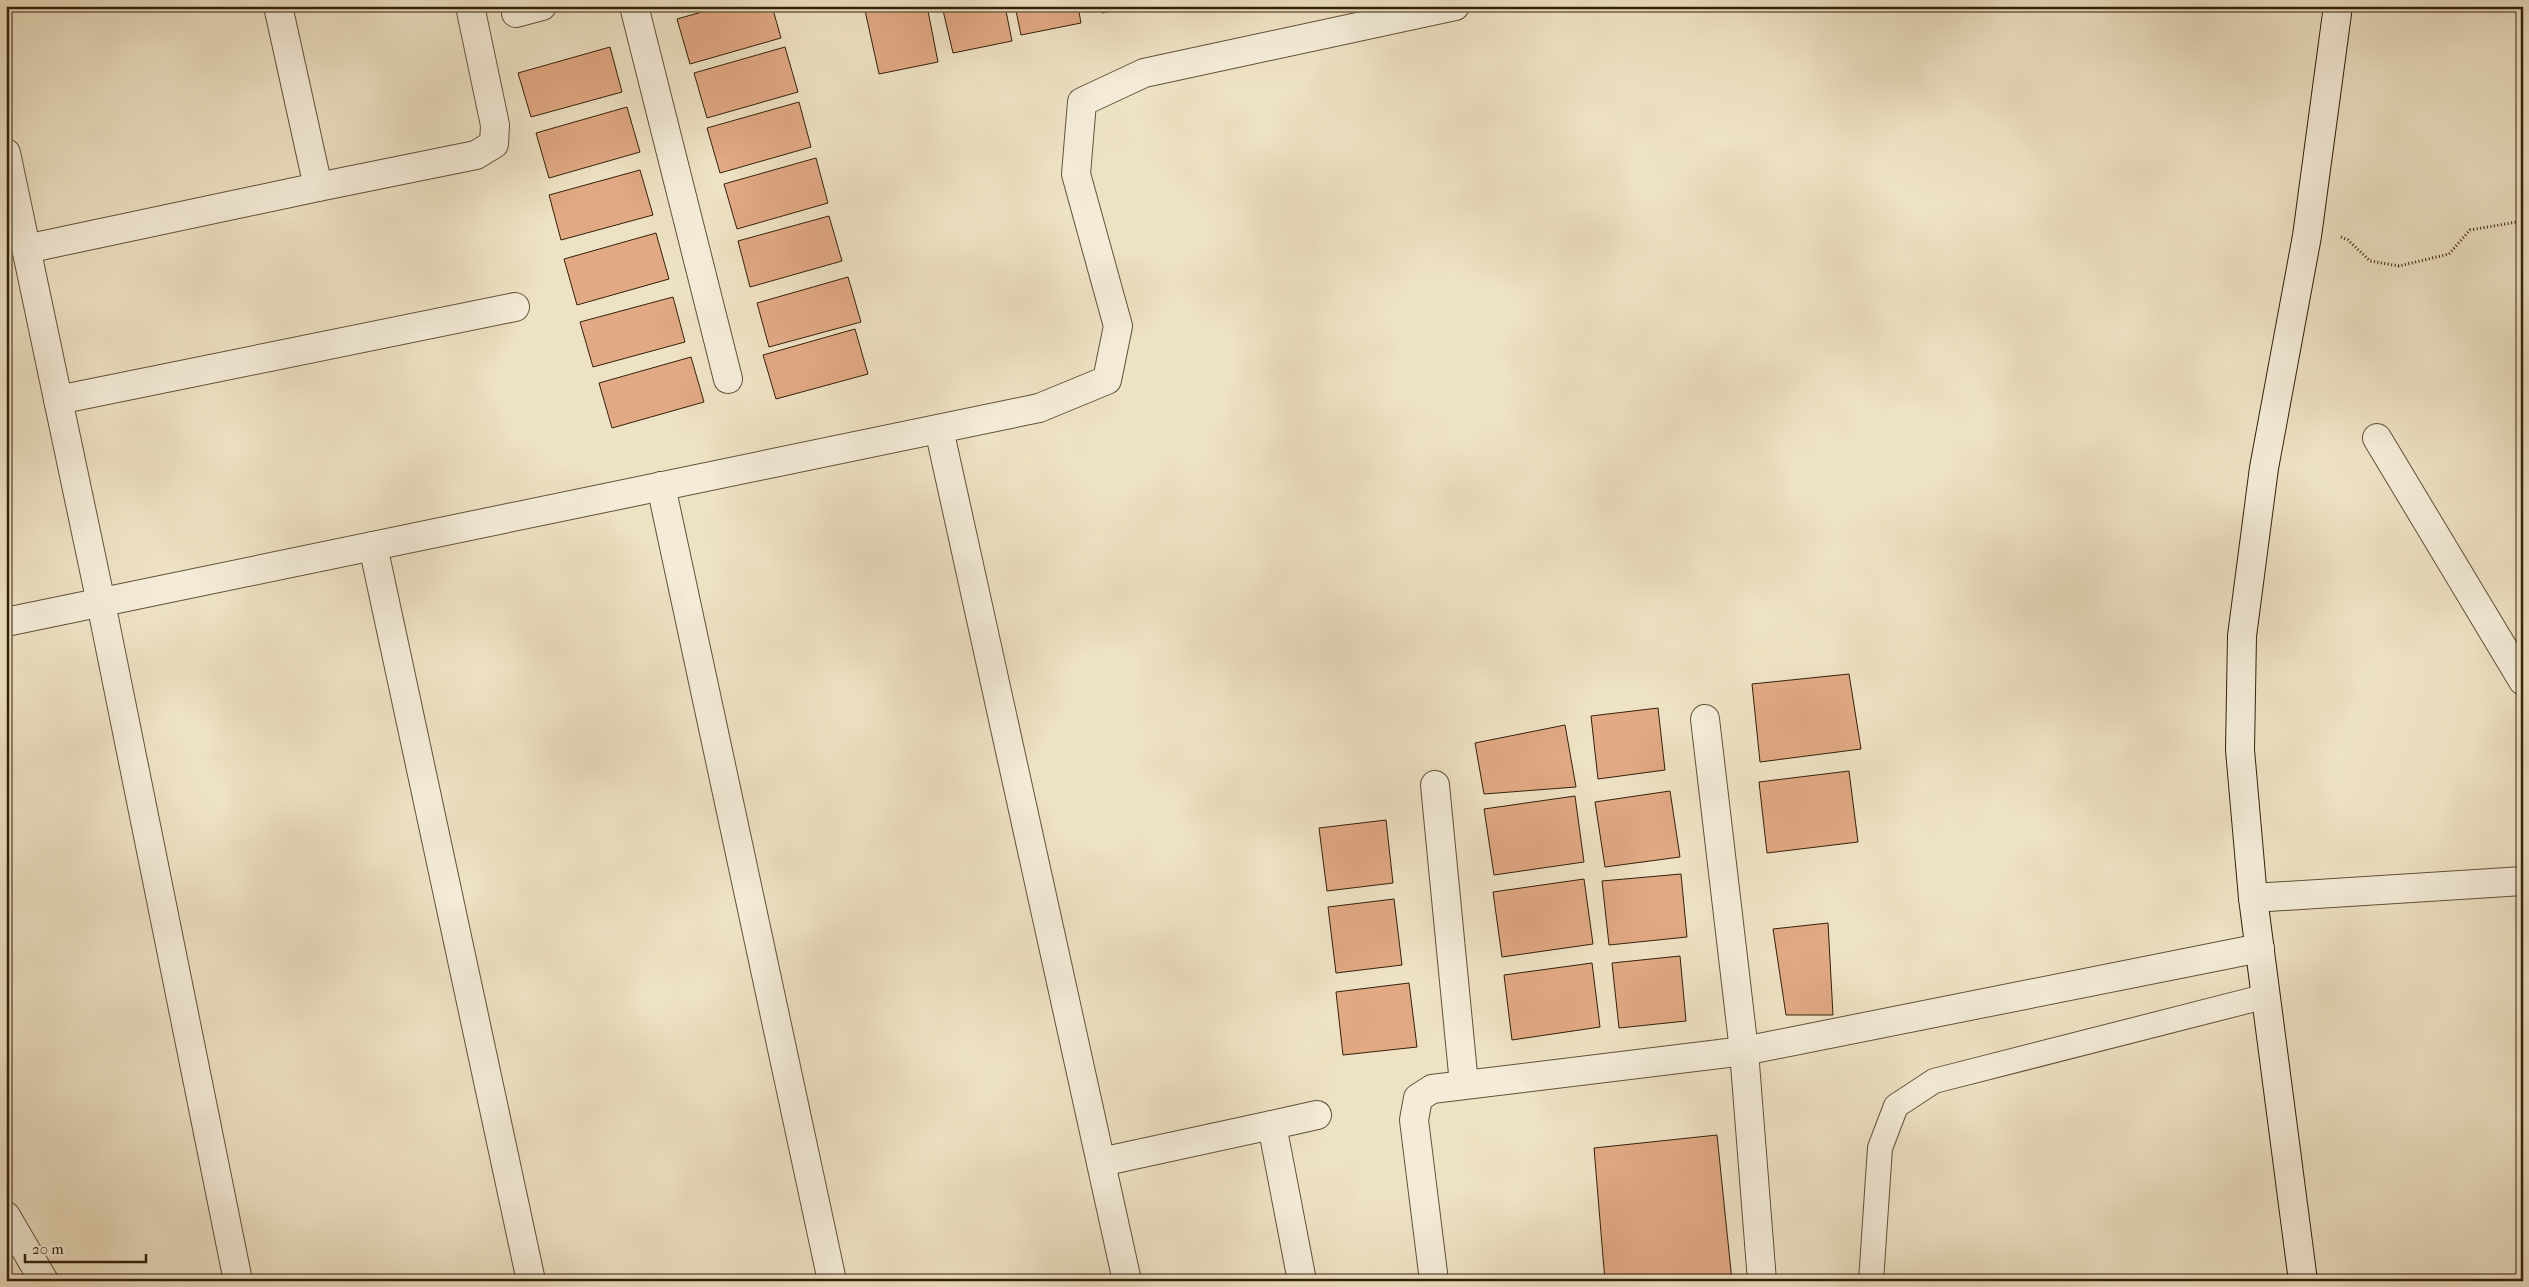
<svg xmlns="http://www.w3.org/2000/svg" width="2529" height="1287" font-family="'IM FELL French Canon',serif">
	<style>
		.building { fill: #e1a984; stroke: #332109 }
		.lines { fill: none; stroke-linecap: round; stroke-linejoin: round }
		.service-casing { stroke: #625138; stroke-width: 26 }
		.minor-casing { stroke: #625138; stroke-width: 30 }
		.secondary-casing { stroke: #332109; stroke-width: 30 }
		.path { stroke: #332109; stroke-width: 3; stroke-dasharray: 1 2.5; stroke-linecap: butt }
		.service { stroke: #f4ecd9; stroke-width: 24 }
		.minor { stroke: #f4ecd9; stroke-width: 28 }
		.secondary { stroke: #f4ecd9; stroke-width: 28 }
	</style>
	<rect width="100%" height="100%" fill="#eee2c4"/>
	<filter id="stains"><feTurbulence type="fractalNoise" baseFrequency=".004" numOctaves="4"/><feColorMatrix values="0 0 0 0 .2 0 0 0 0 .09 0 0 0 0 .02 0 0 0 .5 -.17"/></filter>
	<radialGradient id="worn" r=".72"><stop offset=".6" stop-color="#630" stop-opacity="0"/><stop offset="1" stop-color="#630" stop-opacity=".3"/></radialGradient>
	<!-- building -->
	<g class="building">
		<polygon points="723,6 772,6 781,38 690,64 677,19"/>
		<polygon points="864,6 927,6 938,62 879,74"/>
		<polygon points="942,6 1005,6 1012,41 953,53"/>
		<polygon points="1015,6 1078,6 1081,23 1021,35"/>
		<polygon points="1101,6 1135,6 1102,13"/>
		<polygon points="610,47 622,92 531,117 518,73"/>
		<polygon points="785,47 798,92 707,118 694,73"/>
		<polygon points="799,102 811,147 720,173 707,128"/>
		<polygon points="627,107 640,152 549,178 536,133"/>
		<polygon points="816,158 828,203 737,229 724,184"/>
		<polygon points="640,170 653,215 561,240 549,195"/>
		<polygon points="829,216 842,261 750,287 738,241"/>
		<polygon points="656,233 669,279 577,305 564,259"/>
		<polygon points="848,277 861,322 769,347 757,303"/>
		<polygon points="673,297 685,342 593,367 580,322"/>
		<polygon points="855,329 868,374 776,399 763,355"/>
		<polygon points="691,357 704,402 612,428 599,383"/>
		<polygon points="1849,674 1861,749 1760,762 1752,684"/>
		<polygon points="1658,708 1665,770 1598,779 1591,716"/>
		<polygon points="1565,725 1576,787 1484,794 1475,743"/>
		<polygon points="1849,771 1858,842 1767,853 1759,782"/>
		<polygon points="1670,791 1680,857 1605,867 1595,802"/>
		<polygon points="1575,796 1584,862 1494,875 1484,809"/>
		<polygon points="1386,820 1393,883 1327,891 1319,828"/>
		<polygon points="1681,874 1687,937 1609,945 1602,881"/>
		<polygon points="1584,879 1593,944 1502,957 1493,892"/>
		<polygon points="1394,899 1402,965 1336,973 1328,907"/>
		<polygon points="1828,923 1833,1015 1786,1015 1773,929"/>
		<polygon points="1680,956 1686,1021 1619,1028 1612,963"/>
		<polygon points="1592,963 1600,1027 1512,1040 1504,975"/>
		<polygon points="1409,983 1417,1047 1343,1055 1336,992"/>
		<polygon points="1717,1135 1732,1281 1605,1281 1594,1148"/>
	</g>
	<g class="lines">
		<!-- service casing -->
		<g class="service-casing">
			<polyline id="service" points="1871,1281 1880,1148 1896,1106 1934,1081 2267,996"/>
		</g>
		<!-- minor casing -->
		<g class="minor-casing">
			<g id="minor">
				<polyline points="634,6 728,379"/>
				<polyline points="516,13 542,6"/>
				<polyline points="6,153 101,603 238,1281"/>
				<polyline points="318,187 476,155 494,144 495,125 470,6"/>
				<polyline points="26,249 318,187 278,6"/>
				<polyline points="58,400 515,307"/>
				<polyline points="939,429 1127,1281"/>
				<polyline points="2377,438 2523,681"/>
				<polyline points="661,486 832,1281"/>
				<polyline points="373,546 531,1281"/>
				<polyline points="6,622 1039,408 1107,380 1118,326 1076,174 1082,102 1144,73 1455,6"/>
				<polyline points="1705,719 1744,1051 1762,1281"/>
				<polyline points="1435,785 1464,1084"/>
				<polyline points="2253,898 2523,881"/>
				<polyline points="1272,1125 1317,1115"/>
				<polyline points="1101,1162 1272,1125 1302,1281"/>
				<polyline points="6,1216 44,1281"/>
				<polyline points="1434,1281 1414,1120 1418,1098 1432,1089 1744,1051 2260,948"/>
			</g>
		</g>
		<!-- secondary casing -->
		<g class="secondary-casing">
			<polyline id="secondary" points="2303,1281 2253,898 2240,750 2242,636 2264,468 2307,236 2338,6"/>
		</g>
		<!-- path -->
		<polyline class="path" points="2341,237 2348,240 2370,261 2399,266 2449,254 2470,230 2523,221"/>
		<!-- service -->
		<use href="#service" class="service"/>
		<!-- minor -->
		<use href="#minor" class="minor"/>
		<!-- secondary -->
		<use href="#secondary" class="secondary"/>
	</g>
	<!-- margin -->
	<rect width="2529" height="1287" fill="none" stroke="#eee2c4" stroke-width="25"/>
	<rect x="8" y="8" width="2514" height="1272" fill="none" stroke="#332109" stroke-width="2.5"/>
	<rect x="12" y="12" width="2504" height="1262" fill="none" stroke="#332109"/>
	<!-- scale -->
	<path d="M25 1254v8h121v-8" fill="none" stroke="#332109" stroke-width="2.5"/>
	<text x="32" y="1254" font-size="15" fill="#332109" stroke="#f4ecd9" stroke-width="4" paint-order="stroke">20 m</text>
	<rect width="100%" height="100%" filter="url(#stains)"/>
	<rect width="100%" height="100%" fill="url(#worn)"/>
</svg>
